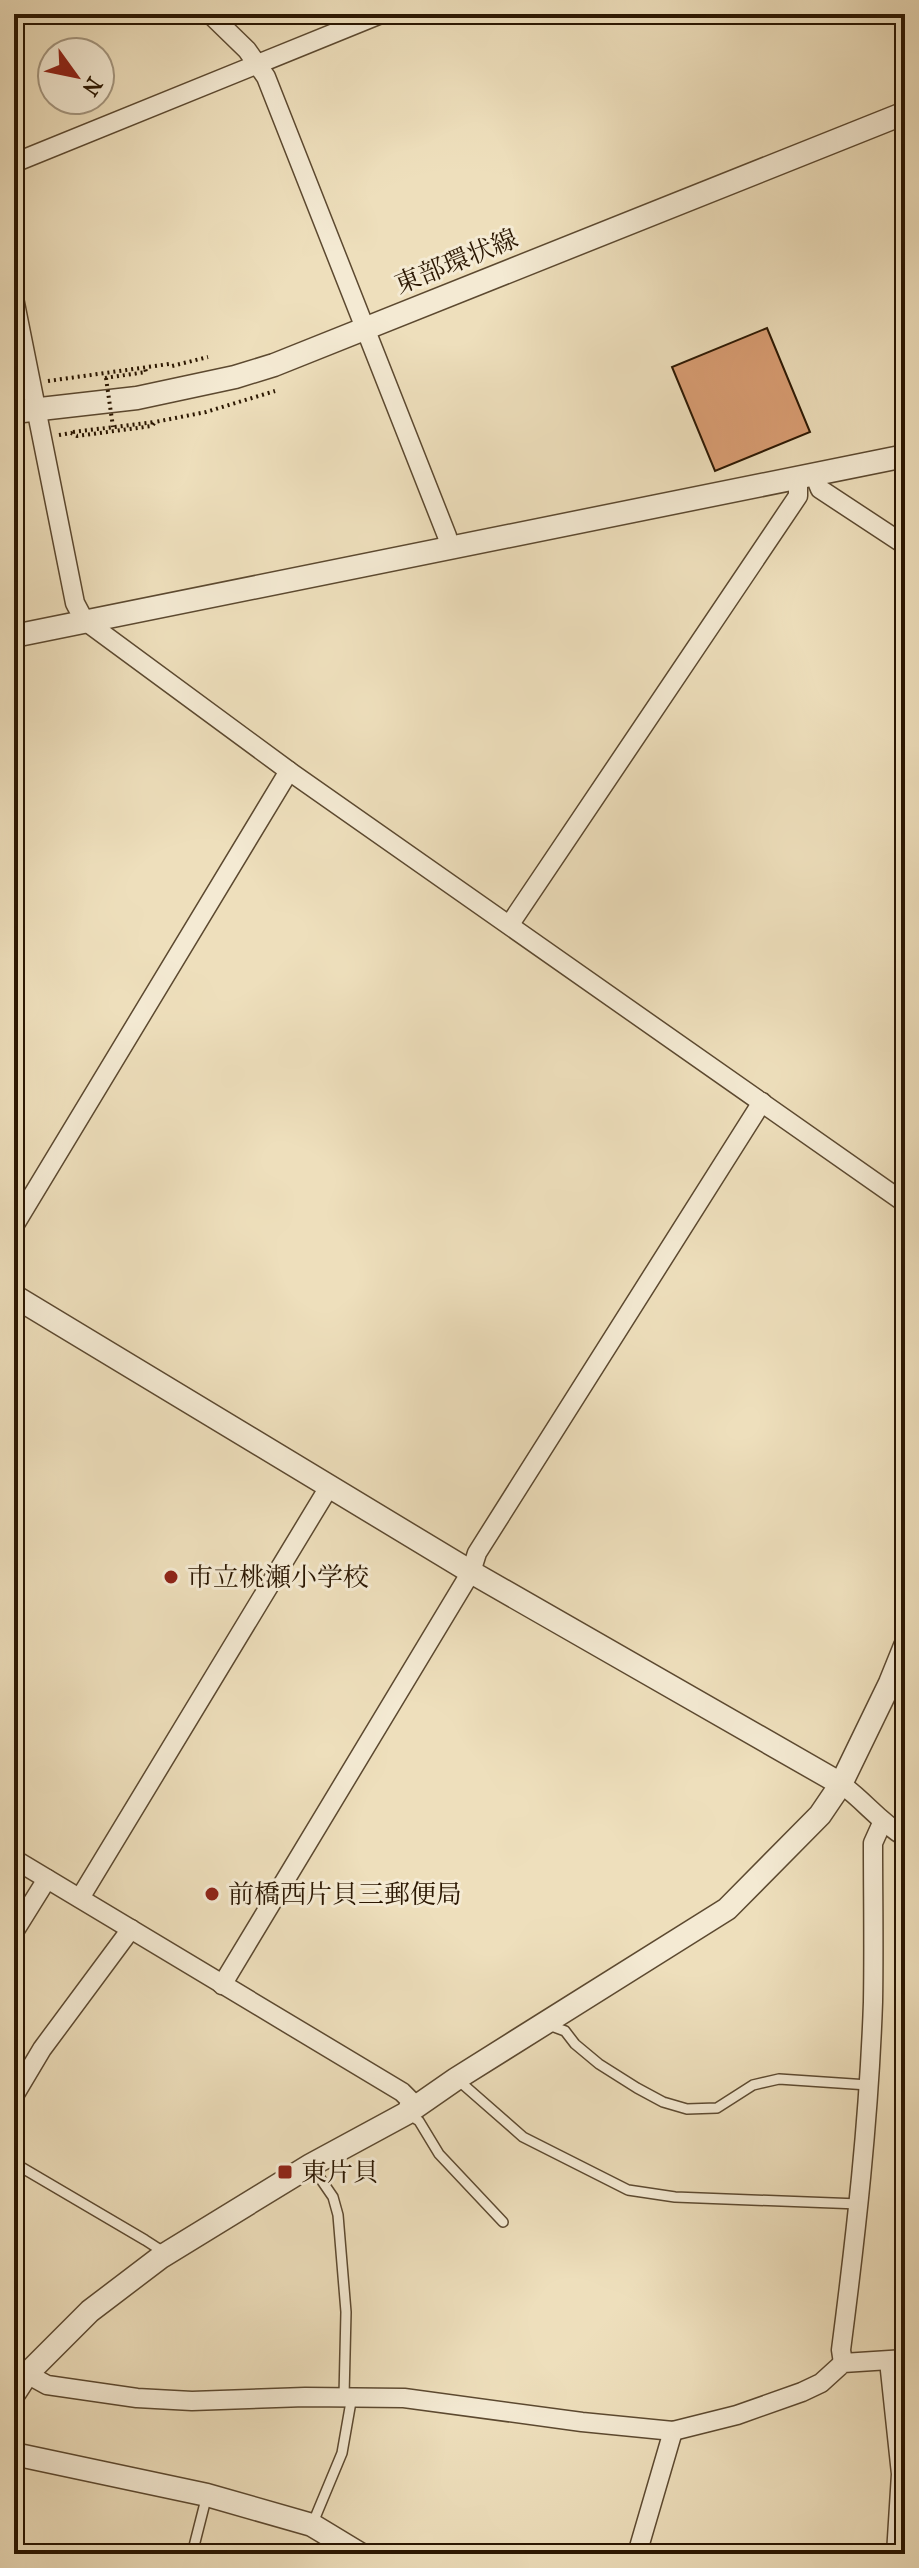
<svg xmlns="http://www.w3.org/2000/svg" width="919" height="2568" font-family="'IM FELL French Canon','Noto Serif JP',serif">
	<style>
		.building { fill: #d99d73; stroke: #2b1702; stroke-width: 2 }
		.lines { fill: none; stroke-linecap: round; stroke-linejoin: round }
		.service-casing { stroke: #5c4930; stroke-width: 12 }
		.minor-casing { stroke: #5c4930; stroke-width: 21 }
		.tertiary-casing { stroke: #5c4930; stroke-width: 25 }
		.path { stroke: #2b1702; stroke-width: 4; stroke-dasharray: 2 4; stroke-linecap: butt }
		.service { stroke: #f4ead3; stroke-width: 9 }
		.minor { stroke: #f4ead3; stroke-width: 18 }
		.tertiary { stroke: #f4ead3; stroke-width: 22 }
		.path-bridge { stroke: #2b1702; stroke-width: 4; stroke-dasharray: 2 4; stroke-linecap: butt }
		.poi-dot { fill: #8f2418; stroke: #f4ead3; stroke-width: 3 }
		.labels { text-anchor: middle; stroke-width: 6; stroke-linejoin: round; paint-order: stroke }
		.street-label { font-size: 26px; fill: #2b1702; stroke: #f4ead3 }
		.poi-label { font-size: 26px; fill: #2b1702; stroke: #f4ead3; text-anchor: start }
	</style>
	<rect width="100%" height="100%" fill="#eedfbc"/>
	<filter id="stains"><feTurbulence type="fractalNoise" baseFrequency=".0025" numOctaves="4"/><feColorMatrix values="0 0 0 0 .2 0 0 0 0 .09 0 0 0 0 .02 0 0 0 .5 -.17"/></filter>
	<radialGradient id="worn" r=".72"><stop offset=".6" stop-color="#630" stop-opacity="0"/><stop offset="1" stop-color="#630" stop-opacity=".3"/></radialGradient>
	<!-- building -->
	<polygon class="building" points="767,328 810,432 715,471 672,367"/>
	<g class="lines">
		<!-- service casing -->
		<g class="service-casing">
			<g id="service">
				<polyline points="546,2024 565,2031 575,2044 599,2064 637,2088 663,2102 687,2109 717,2108 753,2085 779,2079 868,2085"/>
				<polyline points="458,2080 523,2137 628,2190 675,2197 859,2204"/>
				<polyline points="408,2114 419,2121 439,2154 503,2222"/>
				<polyline points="14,2163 145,2240 159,2249 160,2257"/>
				<polyline points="311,2165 333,2197 338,2215 346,2312 344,2396"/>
				<polyline points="312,2525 342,2453 352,2396"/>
				<polyline points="192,2554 207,2495"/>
			</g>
		</g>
		<!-- minor casing -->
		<g class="minor-casing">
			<g id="minor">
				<polyline points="210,14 247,50 266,77 447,536 449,548"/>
				<polyline points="14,163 381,14"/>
				<polyline points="14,298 75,603 84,620 289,771 905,1203"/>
				<polyline points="814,474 820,489 905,545"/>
				<polyline points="510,924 798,496 798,478"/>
				<polyline points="14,1226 289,771"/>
				<path d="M841,1784C866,1802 878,1821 905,1837"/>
				<polyline points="14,1859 402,2092 410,2100 407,2113"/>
				<polyline points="80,1898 329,1487"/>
				<polyline points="14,1932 47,1879"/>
				<polyline points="222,1985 471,1572 477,1553 762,1102"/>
				<polyline points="14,2096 42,2049 131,1929"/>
				<polyline points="889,2361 901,2474 896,2554"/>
				<path d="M843,2363L841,2350C856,2234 869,2119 873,2002C874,1949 873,1896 873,1843L882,1823"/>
				<polyline points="27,2374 47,2385 137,2398 192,2401 305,2397 404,2398 582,2422 673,2431 737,2415 802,2392 821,2383 843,2363 905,2359"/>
				<polyline points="637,2554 673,2431"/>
			</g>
		</g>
		<!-- tertiary casing -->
		<g class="tertiary-casing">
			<g id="tertiary">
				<polyline points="14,412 137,398 235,377 274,365 905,113"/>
				<polyline points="14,636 905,456"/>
				<polyline points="14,1296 471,1572 841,1784"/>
				<polyline points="14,2394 27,2374 90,2311 161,2257 311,2165 407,2113 456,2079 727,1909 820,1815 841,1784 890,1683 905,1646"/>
				<polyline points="14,2454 207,2495 312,2525 360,2554"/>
			</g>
		</g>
		<!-- path -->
		<g class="path">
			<polyline points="105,378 146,372 145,368"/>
			<polyline points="48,381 169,364 172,366 208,357"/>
			<polyline points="73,432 155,422"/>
			<polyline points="59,435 71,433 77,436 152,426 155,422 206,412 275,391"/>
		</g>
		<!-- service -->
		<use href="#service" class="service"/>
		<!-- minor -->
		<use href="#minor" class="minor"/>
		<!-- tertiary -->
		<use href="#tertiary" class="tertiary"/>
		<!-- path-bridge -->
		<polyline class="path-bridge" points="106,378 113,427"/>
	</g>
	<!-- markers -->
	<g class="poi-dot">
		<circle cx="171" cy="1577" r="8"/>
		<circle cx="212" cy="1894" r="8"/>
		<rect x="277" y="2164" width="16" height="16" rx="4"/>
	</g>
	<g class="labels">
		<!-- street labels -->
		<g class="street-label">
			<text transform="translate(456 261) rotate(-22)" y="9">東部環状線</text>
		</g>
		<!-- poi labels -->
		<g class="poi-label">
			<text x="187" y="1586">市立桃瀬小学校</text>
			<text x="228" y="1903">前橋西片貝三郵便局</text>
			<text x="301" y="2181">東片貝</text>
		</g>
	</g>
	<!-- margin -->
	<rect width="919" height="2568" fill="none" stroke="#eedfbc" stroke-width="48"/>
	<rect x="16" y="16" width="887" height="2536" fill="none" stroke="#2b1702" stroke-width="4"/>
	<rect x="24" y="24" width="871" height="2520" fill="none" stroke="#2b1702" stroke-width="2"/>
	<!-- north arrow -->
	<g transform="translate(76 76) rotate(123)"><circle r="38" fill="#f4ead3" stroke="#a4967f" stroke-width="2"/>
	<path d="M0-6L14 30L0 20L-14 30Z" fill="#8f2418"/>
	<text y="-12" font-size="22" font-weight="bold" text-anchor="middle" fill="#2b1702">N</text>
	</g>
	<rect width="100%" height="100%" filter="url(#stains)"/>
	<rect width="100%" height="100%" fill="url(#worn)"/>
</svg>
